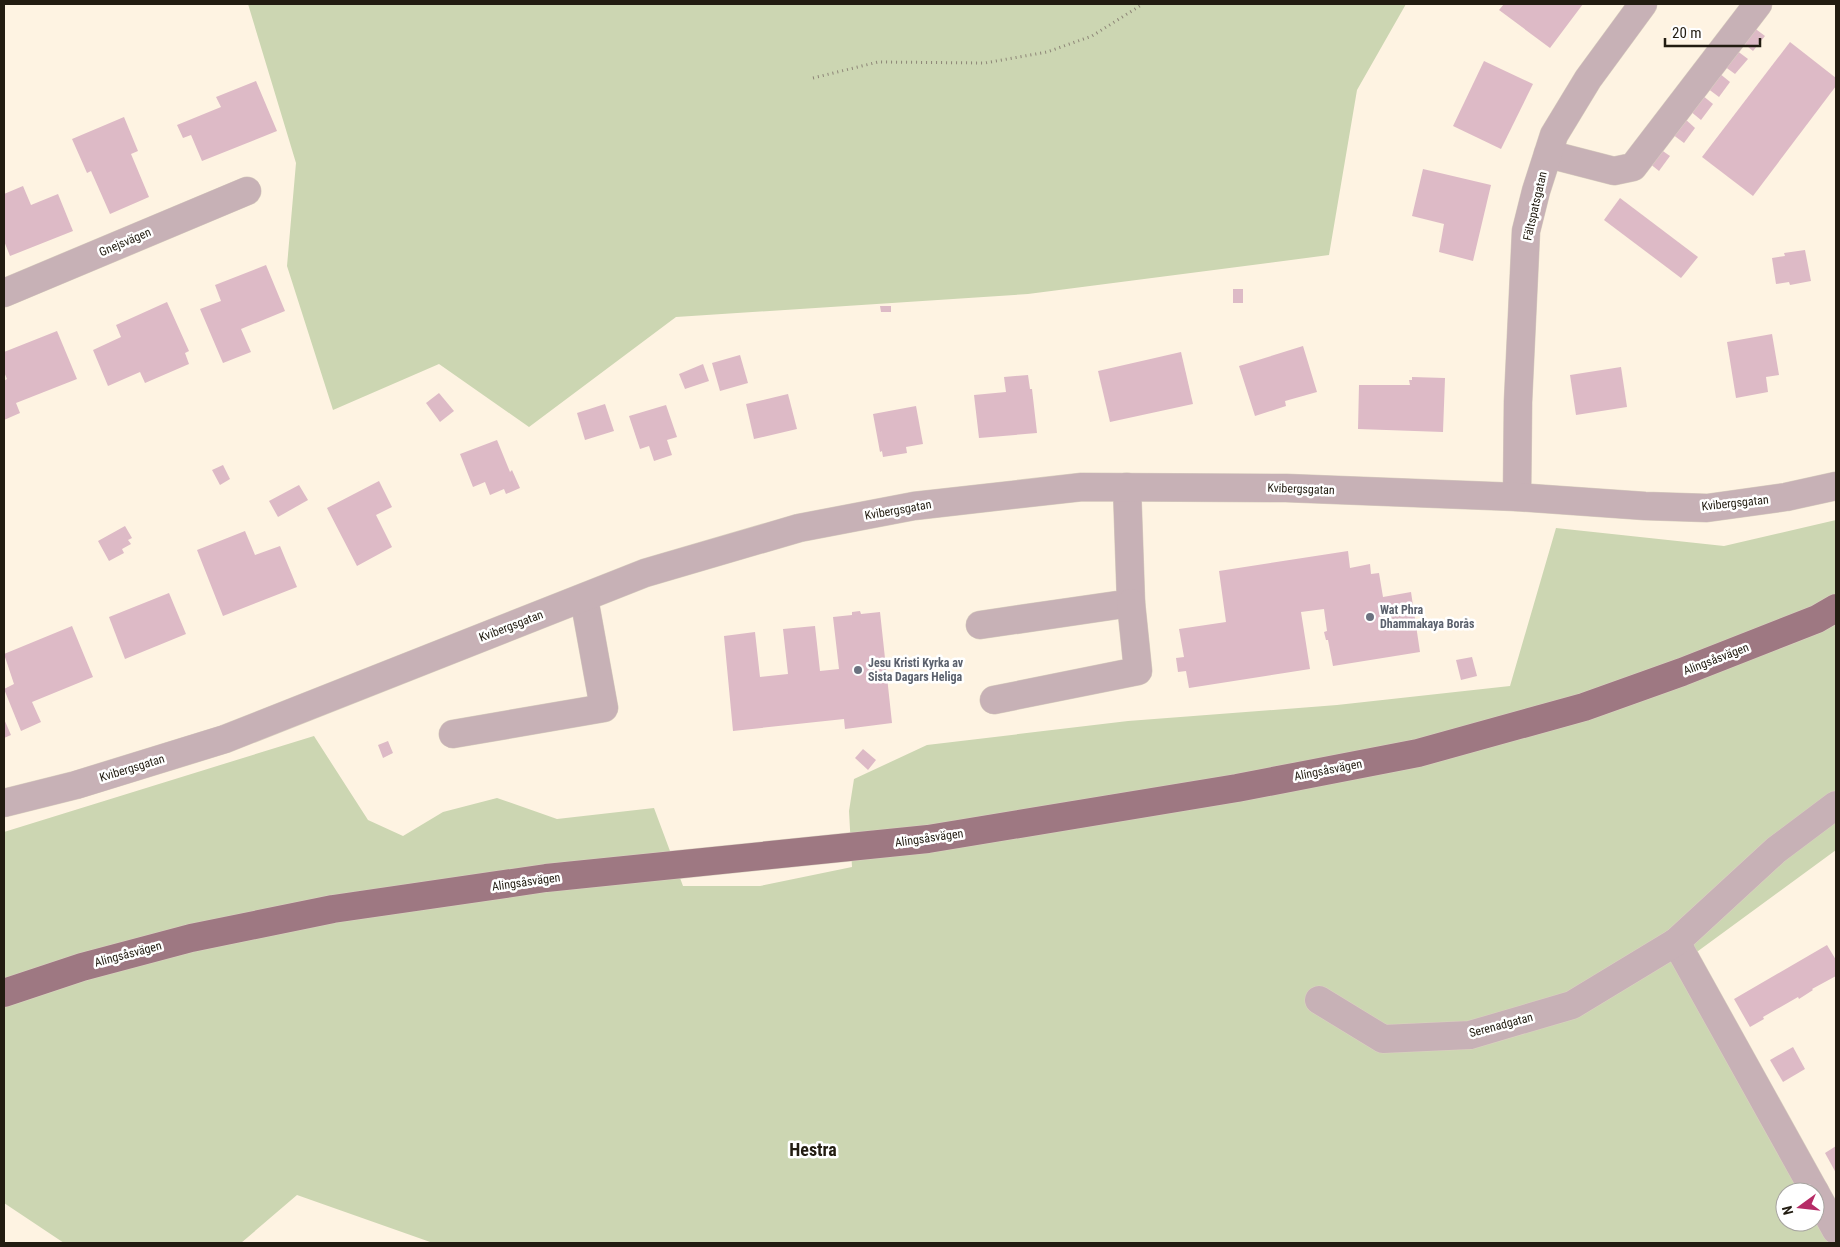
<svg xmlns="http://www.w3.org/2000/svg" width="1840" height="1247" font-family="'Roboto Condensed',sans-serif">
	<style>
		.green { fill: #ccd6b2; fill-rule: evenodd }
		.building { fill: #ddbac6 }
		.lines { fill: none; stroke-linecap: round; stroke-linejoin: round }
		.minor-casing { stroke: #dbd1c1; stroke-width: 29 }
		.major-casing { stroke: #dbd1c1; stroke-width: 29 }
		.path { stroke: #8d8577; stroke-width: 3; stroke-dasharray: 1 4; stroke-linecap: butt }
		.minor { stroke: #c7b1b6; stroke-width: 28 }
		.major { stroke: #9e7882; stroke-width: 28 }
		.worship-dot { fill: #6b7280; stroke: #fff; stroke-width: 2 }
		.labels { text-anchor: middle; stroke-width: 5; stroke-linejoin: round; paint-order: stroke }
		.street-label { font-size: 12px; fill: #221c11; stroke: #fff }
		.worship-label { font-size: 12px; font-weight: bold; fill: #5b616d; stroke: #fff; text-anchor: start }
		.district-label { font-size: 18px; font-weight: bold; fill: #221c11; stroke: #fff }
	</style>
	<rect width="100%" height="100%" fill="#fef3e2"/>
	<!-- green -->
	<g class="green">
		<polygon points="248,4 1406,4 1357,90 1329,255 1028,294 676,317 529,427 439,364 333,410 287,266 296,163"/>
		<path d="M1836,520V850L1694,954L1836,1206V1243H433L297,1195L241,1243H64L4,1203V832L314,736L368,820L403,836L443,812L497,798L557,819L654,808L683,886H760L852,867L849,811L854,779L927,745L1128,721L1337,705L1510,686L1556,528L1724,546ZM1785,1192H1815V1222H1785Z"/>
	</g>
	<!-- building -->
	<g class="building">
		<polygon points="1504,4 1583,4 1550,48 1499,10"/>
		<polygon points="1753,27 1765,36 1753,51 1742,42"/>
		<polygon points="1790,42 1836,78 1836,86 1753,196 1702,157"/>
		<polygon points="1736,50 1748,59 1735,74 1724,66"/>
		<polygon points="1484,61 1533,84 1501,149 1453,126"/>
		<polygon points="1719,73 1730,82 1719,97 1707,88"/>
		<polygon points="256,81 277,131 202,161 191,135 183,138 177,125 221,107 216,97"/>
		<polygon points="1702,95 1713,104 1701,120 1690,111"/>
		<polygon points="124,117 138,151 131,154 149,197 110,214 91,171 87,173 72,139"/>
		<polygon points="1684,118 1695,128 1684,143 1672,134"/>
		<polygon points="1660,149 1670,156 1659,171 1649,163"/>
		<polygon points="1423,169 1491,185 1473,261 1439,252 1444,224 1412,216"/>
		<polygon points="23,186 31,205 58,194 73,231 10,256 4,241 4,194"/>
		<polygon points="1620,198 1698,257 1681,278 1604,220"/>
		<polygon points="1805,250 1811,281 1790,285 1789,282 1776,284 1772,258 1785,256 1784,253"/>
		<polygon points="266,265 285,311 241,329 251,352 223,363 200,309 221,301 215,285"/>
		<rect x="1233" y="289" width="10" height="14"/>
		<polygon points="167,302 189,351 185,353 189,364 145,383 140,372 108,386 93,350 121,337 116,325"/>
		<polygon points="880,306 891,306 891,312 881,312"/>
		<polygon points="57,331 77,379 16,403 20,413 4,420 4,381 7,379 4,372 4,352"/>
		<polygon points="1772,334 1779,375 1766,377 1768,392 1736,398 1727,342"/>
		<polygon points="1303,346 1317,392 1285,401 1286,406 1255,416 1239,366"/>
		<polygon points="1181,352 1193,404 1110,422 1098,371"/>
		<polygon points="740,355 748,383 720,391 712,363"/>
		<polygon points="703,364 709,381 685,389 679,374"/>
		<polygon points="1621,367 1627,407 1576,415 1570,375"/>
		<polygon points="1028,375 1030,389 1032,389 1037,433 979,438 974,395 1006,392 1004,377"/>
		<polygon points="1412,377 1445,378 1443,432 1358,429 1359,385 1410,385 1409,380 1412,380"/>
		<polygon points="439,393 454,411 440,422 426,403"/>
		<polygon points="788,394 797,429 754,439 746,404"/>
		<polygon points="605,404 614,431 585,440 577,413"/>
		<polygon points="666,405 677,437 667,440 672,455 654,461 649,446 640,449 629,416"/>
		<polygon points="916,406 923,444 906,447 907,453 883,457 882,451 880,452 873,414"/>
		<polygon points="497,440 510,472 512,470 520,488 506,494 504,489 490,495 485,482 473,487 460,454"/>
		<polygon points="223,465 230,479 220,485 212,470"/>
		<polygon points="379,481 392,507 376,515 392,547 357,566 327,508"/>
		<polygon points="299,485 308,500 278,517 269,501"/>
		<polygon points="125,526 132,538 128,540 131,544 122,549 124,553 109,561 98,541"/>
		<polygon points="245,531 255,555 280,546 297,587 223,616 197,550"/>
		<polygon points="1348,551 1350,568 1370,564 1371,574 1379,573 1383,597 1411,592 1420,652 1333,666 1328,640 1326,640 1324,632 1327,631 1324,609 1301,612 1310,669 1189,688 1186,671 1178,672 1176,658 1184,657 1179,629 1226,622 1219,571"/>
		<polygon points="169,593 186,634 125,659 109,617"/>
		<polygon points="860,611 861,614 880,612 892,723 845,729 844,719 733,731 724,636 755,632 760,677 788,674 783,629 815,626 820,671 839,669 833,617 852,615 852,612"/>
		<polygon points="72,626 93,677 32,702 41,722 21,731 4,689 14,684 4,654"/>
		<polygon points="1472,657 1477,676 1461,680 1456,660"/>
		<polygon points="4,719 11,735 4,738"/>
		<polygon points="388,741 393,753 383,758 378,745"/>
		<polygon points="863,749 876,760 868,770 855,758"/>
		<polygon points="1827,945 1836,960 1836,976 1812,989 1813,990 1799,999 1798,997 1763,1017 1764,1019 1750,1027 1734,999"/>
		<polygon points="1793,1047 1805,1069 1783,1082 1770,1060"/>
		<polygon points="1836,1146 1836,1173 1825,1153"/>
	</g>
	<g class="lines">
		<!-- minor casing -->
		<g class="minor-casing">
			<g id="minor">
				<polyline points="1548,154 1614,171 1633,167 1758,4"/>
				<polyline points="4,293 247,191"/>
				<polyline points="1517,497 1518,402 1526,231 1536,191 1554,135 1588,79 1643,4"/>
				<polyline points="980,625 1131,603 1127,487"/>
				<polyline points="994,700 1138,671 1131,603"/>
				<polyline points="453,734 604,708 584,598"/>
				<polyline points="4,803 76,785 225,739 645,573 799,528 914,506 1082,487 1286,488 1517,497 1645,506 1707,508 1786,497 1836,486"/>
				<polyline points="1676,942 1815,1192"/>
				<polyline points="1319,1000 1383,1039 1470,1035 1572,1005 1676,942 1776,850 1836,805"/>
				<polyline points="1815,1192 1836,1230"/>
			</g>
		</g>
		<!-- major casing -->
		<g class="major-casing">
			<polyline id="major" points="4,993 82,967 191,938 333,909 546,878 928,839 1237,788 1418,753 1584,707 1682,672 1817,619 1836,608"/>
		</g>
		<!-- path -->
		<polyline class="path" points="813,78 878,62 985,63 1047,52 1092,36 1143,4"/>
		<!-- minor -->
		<use href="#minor" class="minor"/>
		<!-- major -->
		<use href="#major" class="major"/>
	</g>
	<!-- markers -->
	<g class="worship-dot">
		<circle cx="1370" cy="617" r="5"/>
		<circle cx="858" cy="670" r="5"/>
	</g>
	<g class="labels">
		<!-- street labels -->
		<g class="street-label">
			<text transform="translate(1535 206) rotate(-77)" y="4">Fältspatsgatan</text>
			<text transform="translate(125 242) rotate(-23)" y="4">Gnejsvägen</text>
			<text transform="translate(1301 489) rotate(2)" y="4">Kvibergsgatan</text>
			<text transform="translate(1735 503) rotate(-6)" y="4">Kvibergsgatan</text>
			<text transform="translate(898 510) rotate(-10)" y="4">Kvibergsgatan</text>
			<text transform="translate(511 626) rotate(-21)" y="4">Kvibergsgatan</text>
			<text transform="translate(1716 659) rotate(-21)" y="4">Alingsåsvägen</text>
			<text transform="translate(132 768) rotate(-17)" y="4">Kvibergsgatan</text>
			<text transform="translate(1328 770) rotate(-11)" y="4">Alingsåsvägen</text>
			<text transform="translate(929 838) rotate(-8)" y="4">Alingsåsvägen</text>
			<text transform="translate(526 882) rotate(-8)" y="4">Alingsåsvägen</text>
			<text transform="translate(128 954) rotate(-15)" y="4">Alingsåsvägen</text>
			<text transform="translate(1501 1025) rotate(-15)" y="4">Serenadgatan</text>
		</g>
		<!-- worship labels -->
		<g class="worship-label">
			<text x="1380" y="614">Wat Phra<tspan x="1380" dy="14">Dhammakaya Borås</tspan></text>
			<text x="868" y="667">Jesu Kristi Kyrka av<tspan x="868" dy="14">Sista Dagars Heliga</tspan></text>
		</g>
		<!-- district labels -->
		<g class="district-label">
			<text x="813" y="1156">Hestra</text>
		</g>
	</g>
	<!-- border -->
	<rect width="1840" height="1247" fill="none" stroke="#221c11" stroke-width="10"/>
	<!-- north arrow -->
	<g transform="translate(1800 1207) rotate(255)"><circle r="24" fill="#ffffff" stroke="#a7a4a0"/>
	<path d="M0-4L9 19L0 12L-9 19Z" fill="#b62b66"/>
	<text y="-8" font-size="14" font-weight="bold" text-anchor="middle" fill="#221c11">N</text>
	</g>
	<!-- scale -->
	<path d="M1665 38v8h95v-8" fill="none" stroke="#221c11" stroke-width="2.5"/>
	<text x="1672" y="38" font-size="15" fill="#221c11" stroke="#ffffff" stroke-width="4" paint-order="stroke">20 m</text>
</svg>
